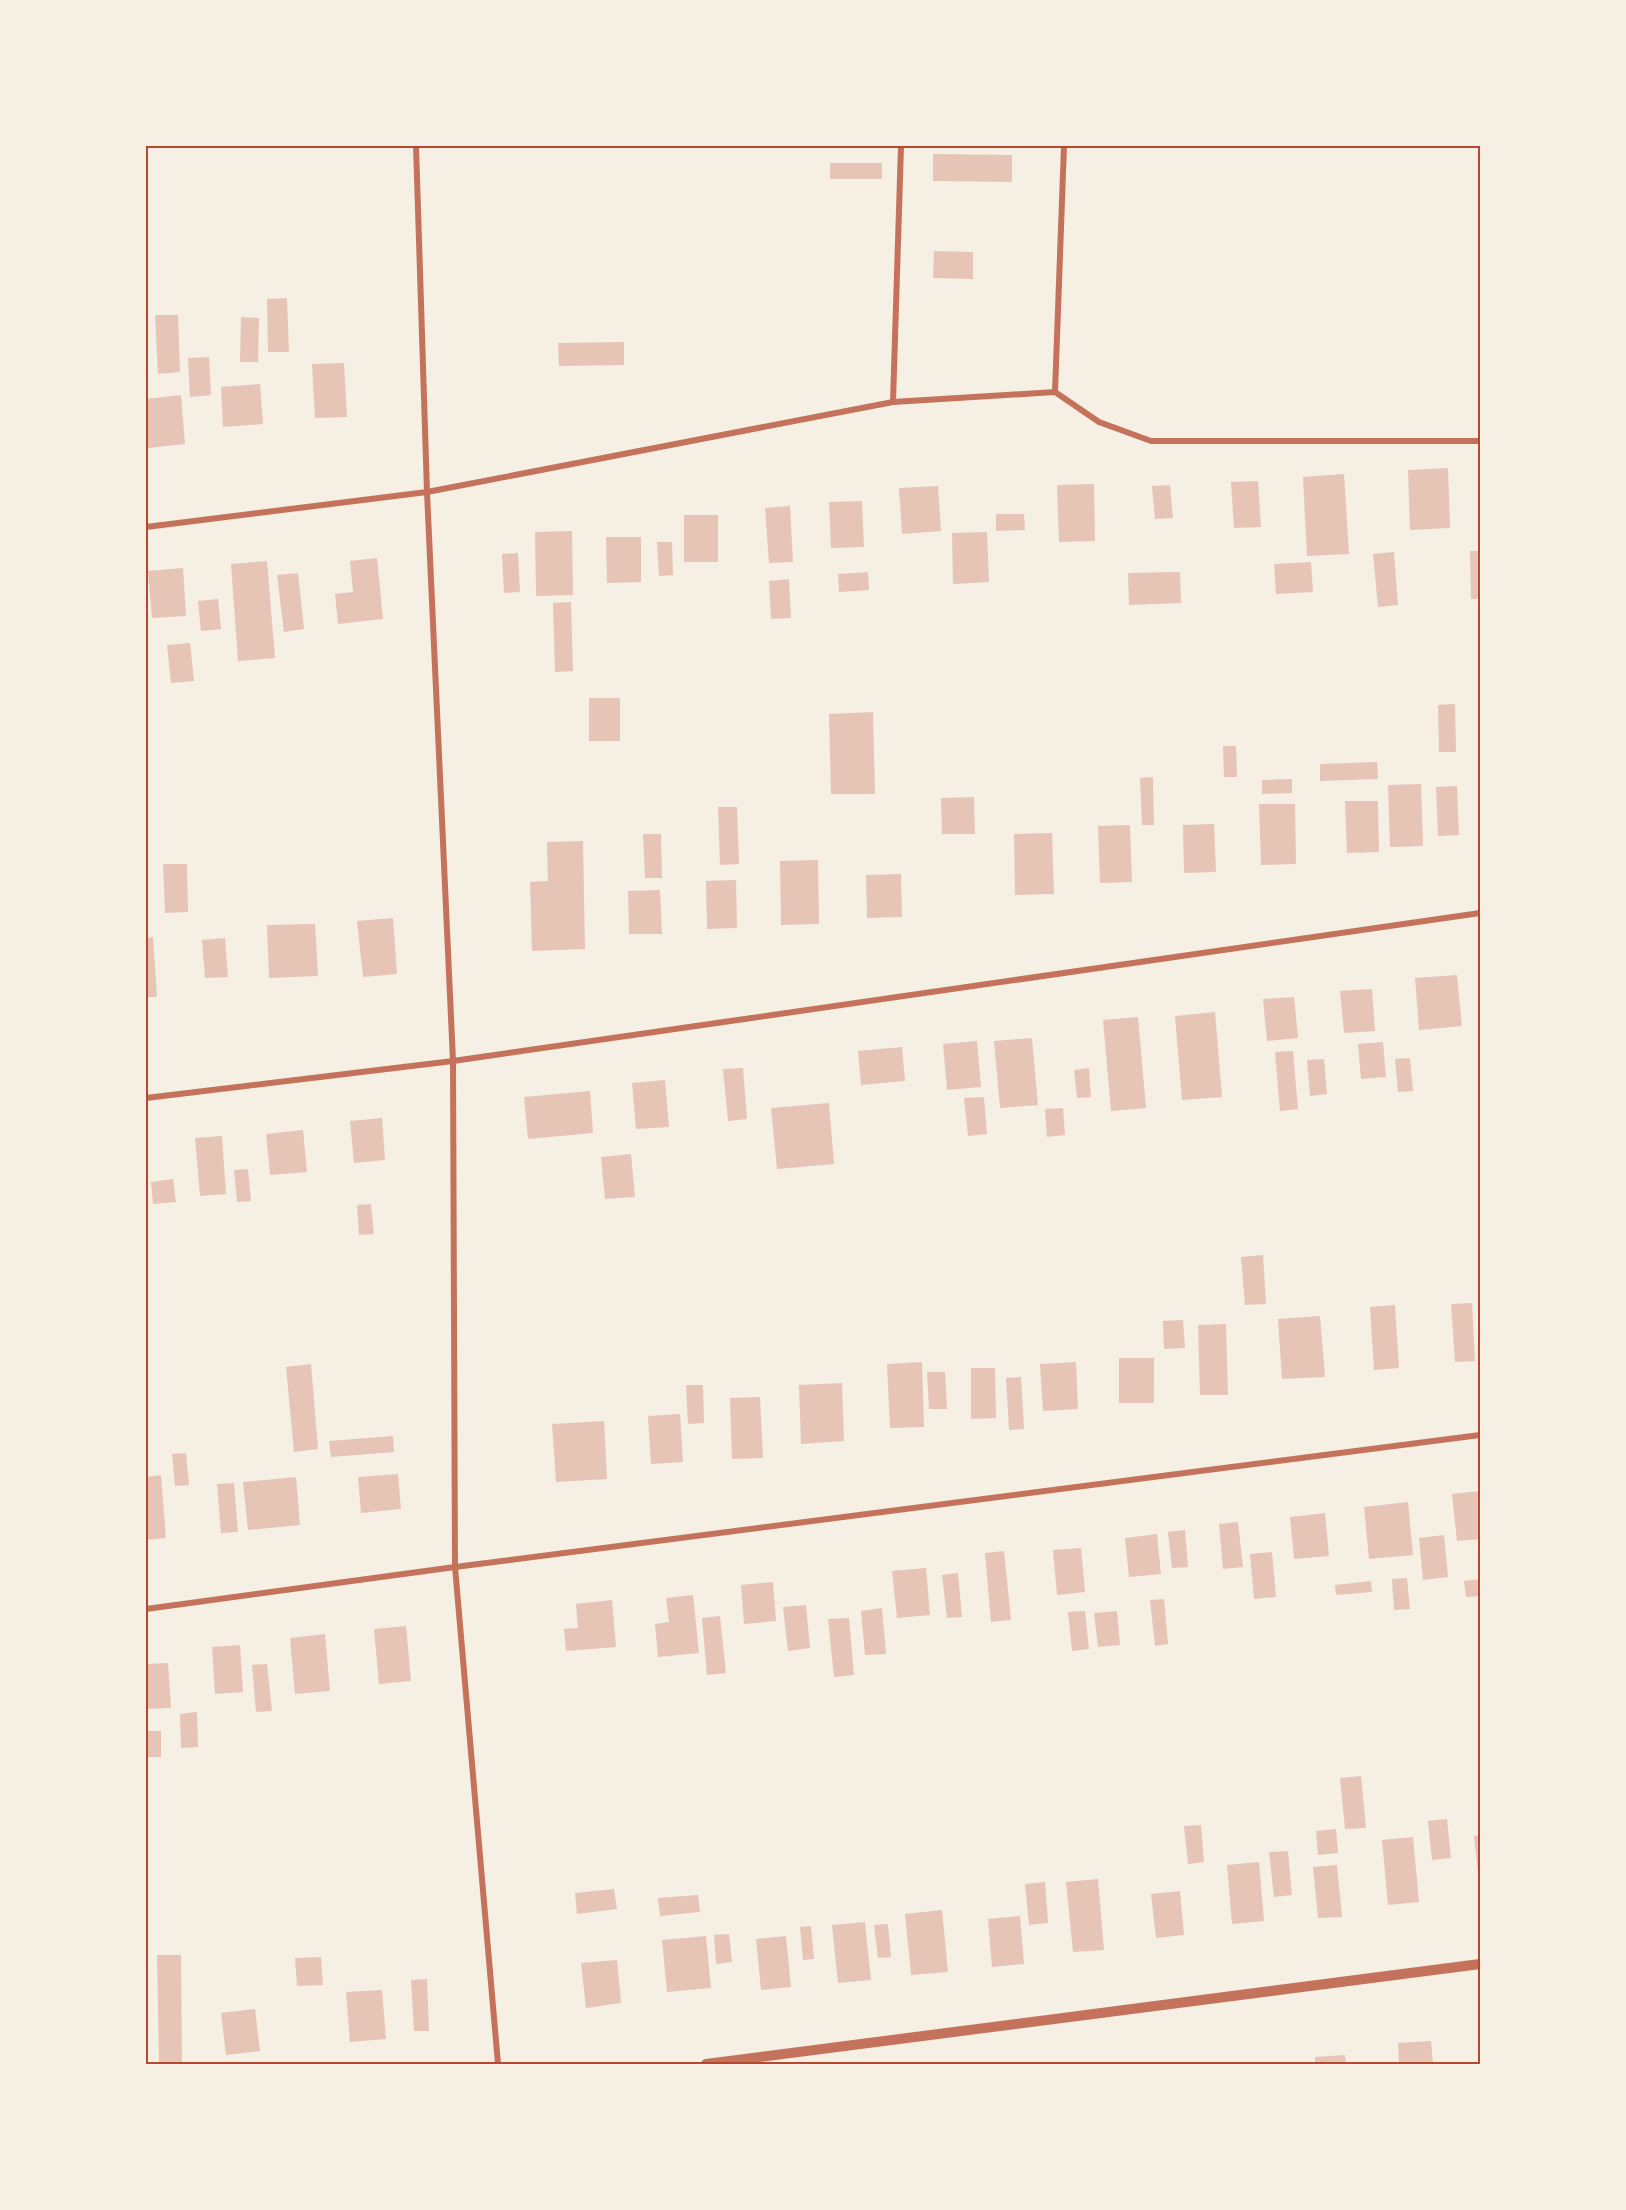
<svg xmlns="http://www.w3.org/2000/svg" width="1626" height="2210" font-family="Roboto,sans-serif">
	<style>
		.building { fill: #e6c5b7 }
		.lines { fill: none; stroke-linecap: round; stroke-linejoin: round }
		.minor { stroke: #c5725c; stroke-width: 6 }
		.tertiary { stroke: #c5725c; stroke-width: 10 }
		.neatline { fill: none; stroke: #b5482f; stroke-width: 2 }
	</style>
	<rect width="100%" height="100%" fill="#f6efe4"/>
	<!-- building -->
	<g class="building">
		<polygon points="933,154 1012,155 1012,182 933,181"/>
		<rect x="830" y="163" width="52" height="16"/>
		<polygon points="934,251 973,252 973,279 933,278"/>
		<polygon points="287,298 289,352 268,352 267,299"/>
		<polygon points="155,315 178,315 180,372 158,374"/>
		<polygon points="241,317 259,318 258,362 240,362"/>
		<polygon points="624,342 624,365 559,366 558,343"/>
		<polygon points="209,357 211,395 190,397 188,358"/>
		<polygon points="344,363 347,417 315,418 312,364"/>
		<polygon points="260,384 263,424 223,427 221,387"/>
		<polygon points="181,395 185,444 148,448 146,399"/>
		<polygon points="1448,468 1450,528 1410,530 1408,470"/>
		<polygon points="1344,474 1349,554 1307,556 1303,477"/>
		<polygon points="1258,481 1261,527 1234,528 1231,482"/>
		<polygon points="1094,484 1095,541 1059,542 1057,485"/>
		<polygon points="1170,485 1173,518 1155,519 1152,486"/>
		<polygon points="938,486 941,531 902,534 899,488"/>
		<polygon points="862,501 864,547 831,548 829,502"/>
		<polygon points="790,506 793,562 769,563 765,508"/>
		<polygon points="996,514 1024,514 1025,530 996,531"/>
		<rect x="684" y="515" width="34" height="47"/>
		<polygon points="572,531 573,595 536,596 535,532"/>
		<polygon points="987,532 989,582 953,584 952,533"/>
		<polygon points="606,537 641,537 641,582 607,583"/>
		<polygon points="657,542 672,542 673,575 659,576"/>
		<polygon points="1470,551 1480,551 1480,599 1471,599"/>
		<polygon points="1394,552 1398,605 1378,607 1373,554"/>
		<polygon points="518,553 520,592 504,593 502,554"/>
		<polygon points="377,558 383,619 338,624 335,594 353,592 350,561"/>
		<polygon points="267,561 275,658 238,661 231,564"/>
		<polygon points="1311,562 1313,592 1276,594 1274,564"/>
		<polygon points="183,568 186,616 152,618 148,571"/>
		<polygon points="868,572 869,590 839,592 838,574"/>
		<polygon points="1180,572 1181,603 1129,605 1128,573"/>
		<polygon points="298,573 304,629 284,632 277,575"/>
		<polygon points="789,579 791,618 771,619 769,581"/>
		<polygon points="218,599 221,629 201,631 198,601"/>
		<polygon points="571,602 573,671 555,672 553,603"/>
		<polygon points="190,643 194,681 171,683 167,645"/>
		<rect x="589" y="698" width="31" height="43"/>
		<polygon points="1455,704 1456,752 1439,752 1438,705"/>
		<polygon points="873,712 875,794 831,794 829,714"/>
		<polygon points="1223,746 1236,746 1237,777 1224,777"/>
		<polygon points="1377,762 1378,779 1320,781 1320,764"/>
		<polygon points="1153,777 1154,825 1142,825 1140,778"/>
		<polygon points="1292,779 1292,793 1262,794 1262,780"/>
		<polygon points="1421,784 1423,846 1390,847 1388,785"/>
		<polygon points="1457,786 1459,835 1438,836 1436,787"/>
		<polygon points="974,797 975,834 942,834 941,798"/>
		<polygon points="1345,801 1378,801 1379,852 1347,853"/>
		<polygon points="1259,804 1295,804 1296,864 1261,865"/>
		<polygon points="718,807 737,807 739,864 720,865"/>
		<polygon points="1214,824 1216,872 1184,873 1183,825"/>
		<polygon points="1130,825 1132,882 1100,883 1098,826"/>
		<polygon points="1052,833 1054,894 1015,895 1014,834"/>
		<polygon points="643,834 661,834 662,878 645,878"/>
		<polygon points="583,841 585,949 532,951 530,882 548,881 547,842"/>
		<polygon points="818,860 819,924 781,925 780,861"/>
		<polygon points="163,864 187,864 188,912 165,913"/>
		<polygon points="901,874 902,917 867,918 866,875"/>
		<polygon points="736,880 737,928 707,929 706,881"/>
		<polygon points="660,890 662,934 629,934 628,891"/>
		<polygon points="393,918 397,974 363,977 357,921"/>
		<polygon points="315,924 318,976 269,978 267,925"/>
		<polygon points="153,937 157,997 146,997 146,938"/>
		<polygon points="225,938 228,977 205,978 202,940"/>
		<polygon points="1457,975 1462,1026 1419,1030 1415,978"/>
		<polygon points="1372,989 1375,1031 1344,1033 1340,991"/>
		<polygon points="1294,997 1298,1038 1267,1041 1263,999"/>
		<polygon points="1215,1012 1222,1097 1182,1100 1175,1016"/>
		<polygon points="1138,1017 1146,1108 1111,1111 1103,1020"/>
		<polygon points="1032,1038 1038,1105 1000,1108 994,1041"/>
		<polygon points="977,1041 981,1087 947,1090 943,1044"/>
		<polygon points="1383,1042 1386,1077 1361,1079 1358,1044"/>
		<polygon points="902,1047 905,1081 861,1085 858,1051"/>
		<polygon points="1293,1051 1298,1109 1280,1111 1275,1052"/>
		<polygon points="1410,1058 1413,1091 1398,1092 1395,1059"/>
		<polygon points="1324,1059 1327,1094 1310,1096 1307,1060"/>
		<polygon points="743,1068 747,1119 728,1121 723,1069"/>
		<polygon points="1089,1068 1091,1097 1077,1098 1074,1070"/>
		<polygon points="665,1080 669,1127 636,1129 632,1083"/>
		<polygon points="590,1091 593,1133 528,1139 524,1097"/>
		<polygon points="984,1097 987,1134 968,1136 964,1098"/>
		<polygon points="829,1103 834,1164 777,1169 771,1108"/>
		<polygon points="1063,1108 1065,1135 1047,1137 1045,1109"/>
		<polygon points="382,1118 385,1160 354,1163 350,1121"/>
		<polygon points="303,1130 307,1172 270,1175 266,1134"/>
		<polygon points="222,1136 226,1194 200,1196 195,1138"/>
		<polygon points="631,1154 635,1197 605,1199 601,1157"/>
		<polygon points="248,1169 251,1201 237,1202 234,1170"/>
		<polygon points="173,1179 176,1202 153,1204 151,1182"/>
		<polygon points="371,1204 374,1234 359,1235 357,1205"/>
		<polygon points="1263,1255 1266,1304 1245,1305 1241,1257"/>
		<polygon points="1472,1303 1475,1361 1455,1362 1451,1304"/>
		<polygon points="1395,1305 1399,1368 1374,1370 1370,1307"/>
		<polygon points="1320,1316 1325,1377 1282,1379 1278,1319"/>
		<polygon points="1183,1320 1185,1348 1164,1349 1163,1321"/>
		<polygon points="1226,1324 1228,1395 1200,1395 1198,1325"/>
		<rect x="1119" y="1358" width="35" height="45"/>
		<polygon points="922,1362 924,1427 890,1428 887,1364"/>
		<polygon points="1076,1362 1078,1409 1043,1411 1040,1364"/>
		<polygon points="311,1364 318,1449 294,1452 286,1367"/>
		<polygon points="971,1368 995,1368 996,1418 971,1419"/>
		<polygon points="927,1372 945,1372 947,1409 929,1409"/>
		<polygon points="1021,1377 1024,1429 1009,1430 1006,1378"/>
		<polygon points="842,1383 844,1441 801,1444 799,1385"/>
		<polygon points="686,1385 703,1385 704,1423 688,1424"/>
		<polygon points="760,1397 763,1458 732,1459 730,1398"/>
		<polygon points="680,1414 683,1462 651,1464 648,1416"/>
		<polygon points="604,1421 607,1479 556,1482 552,1424"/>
		<polygon points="393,1436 394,1452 331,1457 329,1441"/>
		<polygon points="186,1453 189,1485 175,1486 172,1454"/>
		<polygon points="398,1474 401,1509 361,1513 358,1477"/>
		<polygon points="161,1475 166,1538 146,1540 146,1477"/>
		<polygon points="296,1477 300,1525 248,1530 243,1482"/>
		<polygon points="234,1483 238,1532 221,1533 217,1484"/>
		<polygon points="1480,1491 1480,1539 1457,1541 1452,1494"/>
		<polygon points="1408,1502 1413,1555 1369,1559 1364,1507"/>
		<polygon points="1325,1513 1329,1556 1294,1559 1290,1517"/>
		<polygon points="1238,1522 1243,1567 1223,1569 1219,1524"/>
		<polygon points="1185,1530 1188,1567 1172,1568 1168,1532"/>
		<polygon points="1157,1534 1161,1574 1129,1577 1125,1538"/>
		<polygon points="1444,1535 1448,1577 1423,1580 1419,1538"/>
		<polygon points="1081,1548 1085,1592 1057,1595 1053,1550"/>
		<polygon points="1004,1551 1011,1620 991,1622 985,1553"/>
		<polygon points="1272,1552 1276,1597 1254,1599 1250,1554"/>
		<polygon points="926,1568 930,1615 897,1618 892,1571"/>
		<polygon points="958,1573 962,1617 947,1618 942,1575"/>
		<polygon points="1407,1578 1410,1609 1394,1610 1392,1579"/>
		<polygon points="1480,1579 1480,1596 1466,1597 1464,1581"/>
		<polygon points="1371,1581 1372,1592 1336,1595 1335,1585"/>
		<polygon points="773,1582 776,1621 744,1624 741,1585"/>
		<polygon points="693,1595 699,1653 658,1657 655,1624 669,1622 666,1598"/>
		<polygon points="1164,1599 1168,1644 1155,1646 1150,1600"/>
		<polygon points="612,1600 616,1647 566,1651 564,1629 578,1628 576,1604"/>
		<polygon points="806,1605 810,1648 788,1651 783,1607"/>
		<polygon points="882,1608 886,1654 865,1655 861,1611"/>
		<polygon points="1085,1611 1089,1649 1072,1651 1068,1612"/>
		<polygon points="1117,1611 1120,1645 1098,1647 1094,1613"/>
		<polygon points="720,1616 726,1673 707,1675 702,1618"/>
		<polygon points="849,1618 854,1675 834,1677 828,1619"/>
		<polygon points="406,1626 411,1681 379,1684 374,1629"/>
		<polygon points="325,1634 330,1691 295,1694 290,1638"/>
		<polygon points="240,1645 243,1692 215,1694 212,1647"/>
		<polygon points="168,1663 171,1708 146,1709 146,1664"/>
		<polygon points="267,1664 272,1711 256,1712 252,1665"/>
		<polygon points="197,1712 198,1747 181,1748 180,1714"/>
		<rect x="146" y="1731" width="15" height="26"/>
		<polygon points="1361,1776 1366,1828 1345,1829 1340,1778"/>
		<polygon points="1447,1819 1451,1858 1432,1860 1428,1821"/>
		<polygon points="1201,1825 1204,1862 1188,1864 1184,1826"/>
		<polygon points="1336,1829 1338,1853 1318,1855 1316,1831"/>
		<polygon points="1480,1835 1480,1882 1479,1882 1474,1836"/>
		<polygon points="1413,1837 1419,1902 1388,1905 1382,1840"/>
		<polygon points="1288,1851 1292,1895 1274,1897 1269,1852"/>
		<polygon points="1259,1862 1264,1921 1232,1924 1227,1865"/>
		<polygon points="1337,1865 1342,1917 1318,1918 1313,1867"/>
		<polygon points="1098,1879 1104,1950 1073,1952 1066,1882"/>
		<polygon points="1045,1882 1048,1923 1029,1925 1025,1884"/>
		<polygon points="614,1889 617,1909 577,1914 575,1893"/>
		<polygon points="1180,1891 1184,1935 1156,1938 1151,1894"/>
		<polygon points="698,1895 700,1912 660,1916 658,1898"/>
		<polygon points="942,1910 948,1972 911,1975 905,1914"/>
		<polygon points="1020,1916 1024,1964 992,1967 988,1919"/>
		<polygon points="865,1922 871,1980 838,1983 832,1925"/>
		<polygon points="888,1924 891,1957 878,1958 874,1925"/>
		<polygon points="811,1926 814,1959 803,1960 800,1927"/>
		<polygon points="729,1934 732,1962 716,1964 714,1935"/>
		<polygon points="706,1936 711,1988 667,1992 662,1940"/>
		<polygon points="786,1936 791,1987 761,1990 756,1939"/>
		<polygon points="157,1955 181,1955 182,2064 159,2064"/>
		<polygon points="321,1957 323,1985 297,1986 295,1958"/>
		<polygon points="617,1960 621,2003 586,2008 581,1963"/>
		<polygon points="427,1979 429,2031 414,2031 411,1980"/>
		<polygon points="382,1990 386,2039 350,2042 346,1992"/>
		<polygon points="255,2009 260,2051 226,2055 221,2013"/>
		<polygon points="1431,2041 1433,2064 1399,2064 1398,2043"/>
		<polygon points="1345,2055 1346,2064 1315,2064 1315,2057"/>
	</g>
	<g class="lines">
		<!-- minor -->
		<g class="minor">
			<polyline points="416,146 427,492 453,1061 455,1567 498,2064"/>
			<polyline points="1055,392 1064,146"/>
			<polyline points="893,402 901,146"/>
			<polyline points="146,527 427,492 893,402 1055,392 1099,422 1151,441 1480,441"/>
			<polyline points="146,1098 453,1061 1480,913"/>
			<polyline points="146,1609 455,1567 1480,1435"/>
		</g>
		<!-- tertiary -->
		<polyline class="tertiary" points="706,2064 1480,1964"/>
	</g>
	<!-- border -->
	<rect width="1626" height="2210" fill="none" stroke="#f6efe4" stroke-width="294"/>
	<rect x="147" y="147" width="1332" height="1916" class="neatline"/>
</svg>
